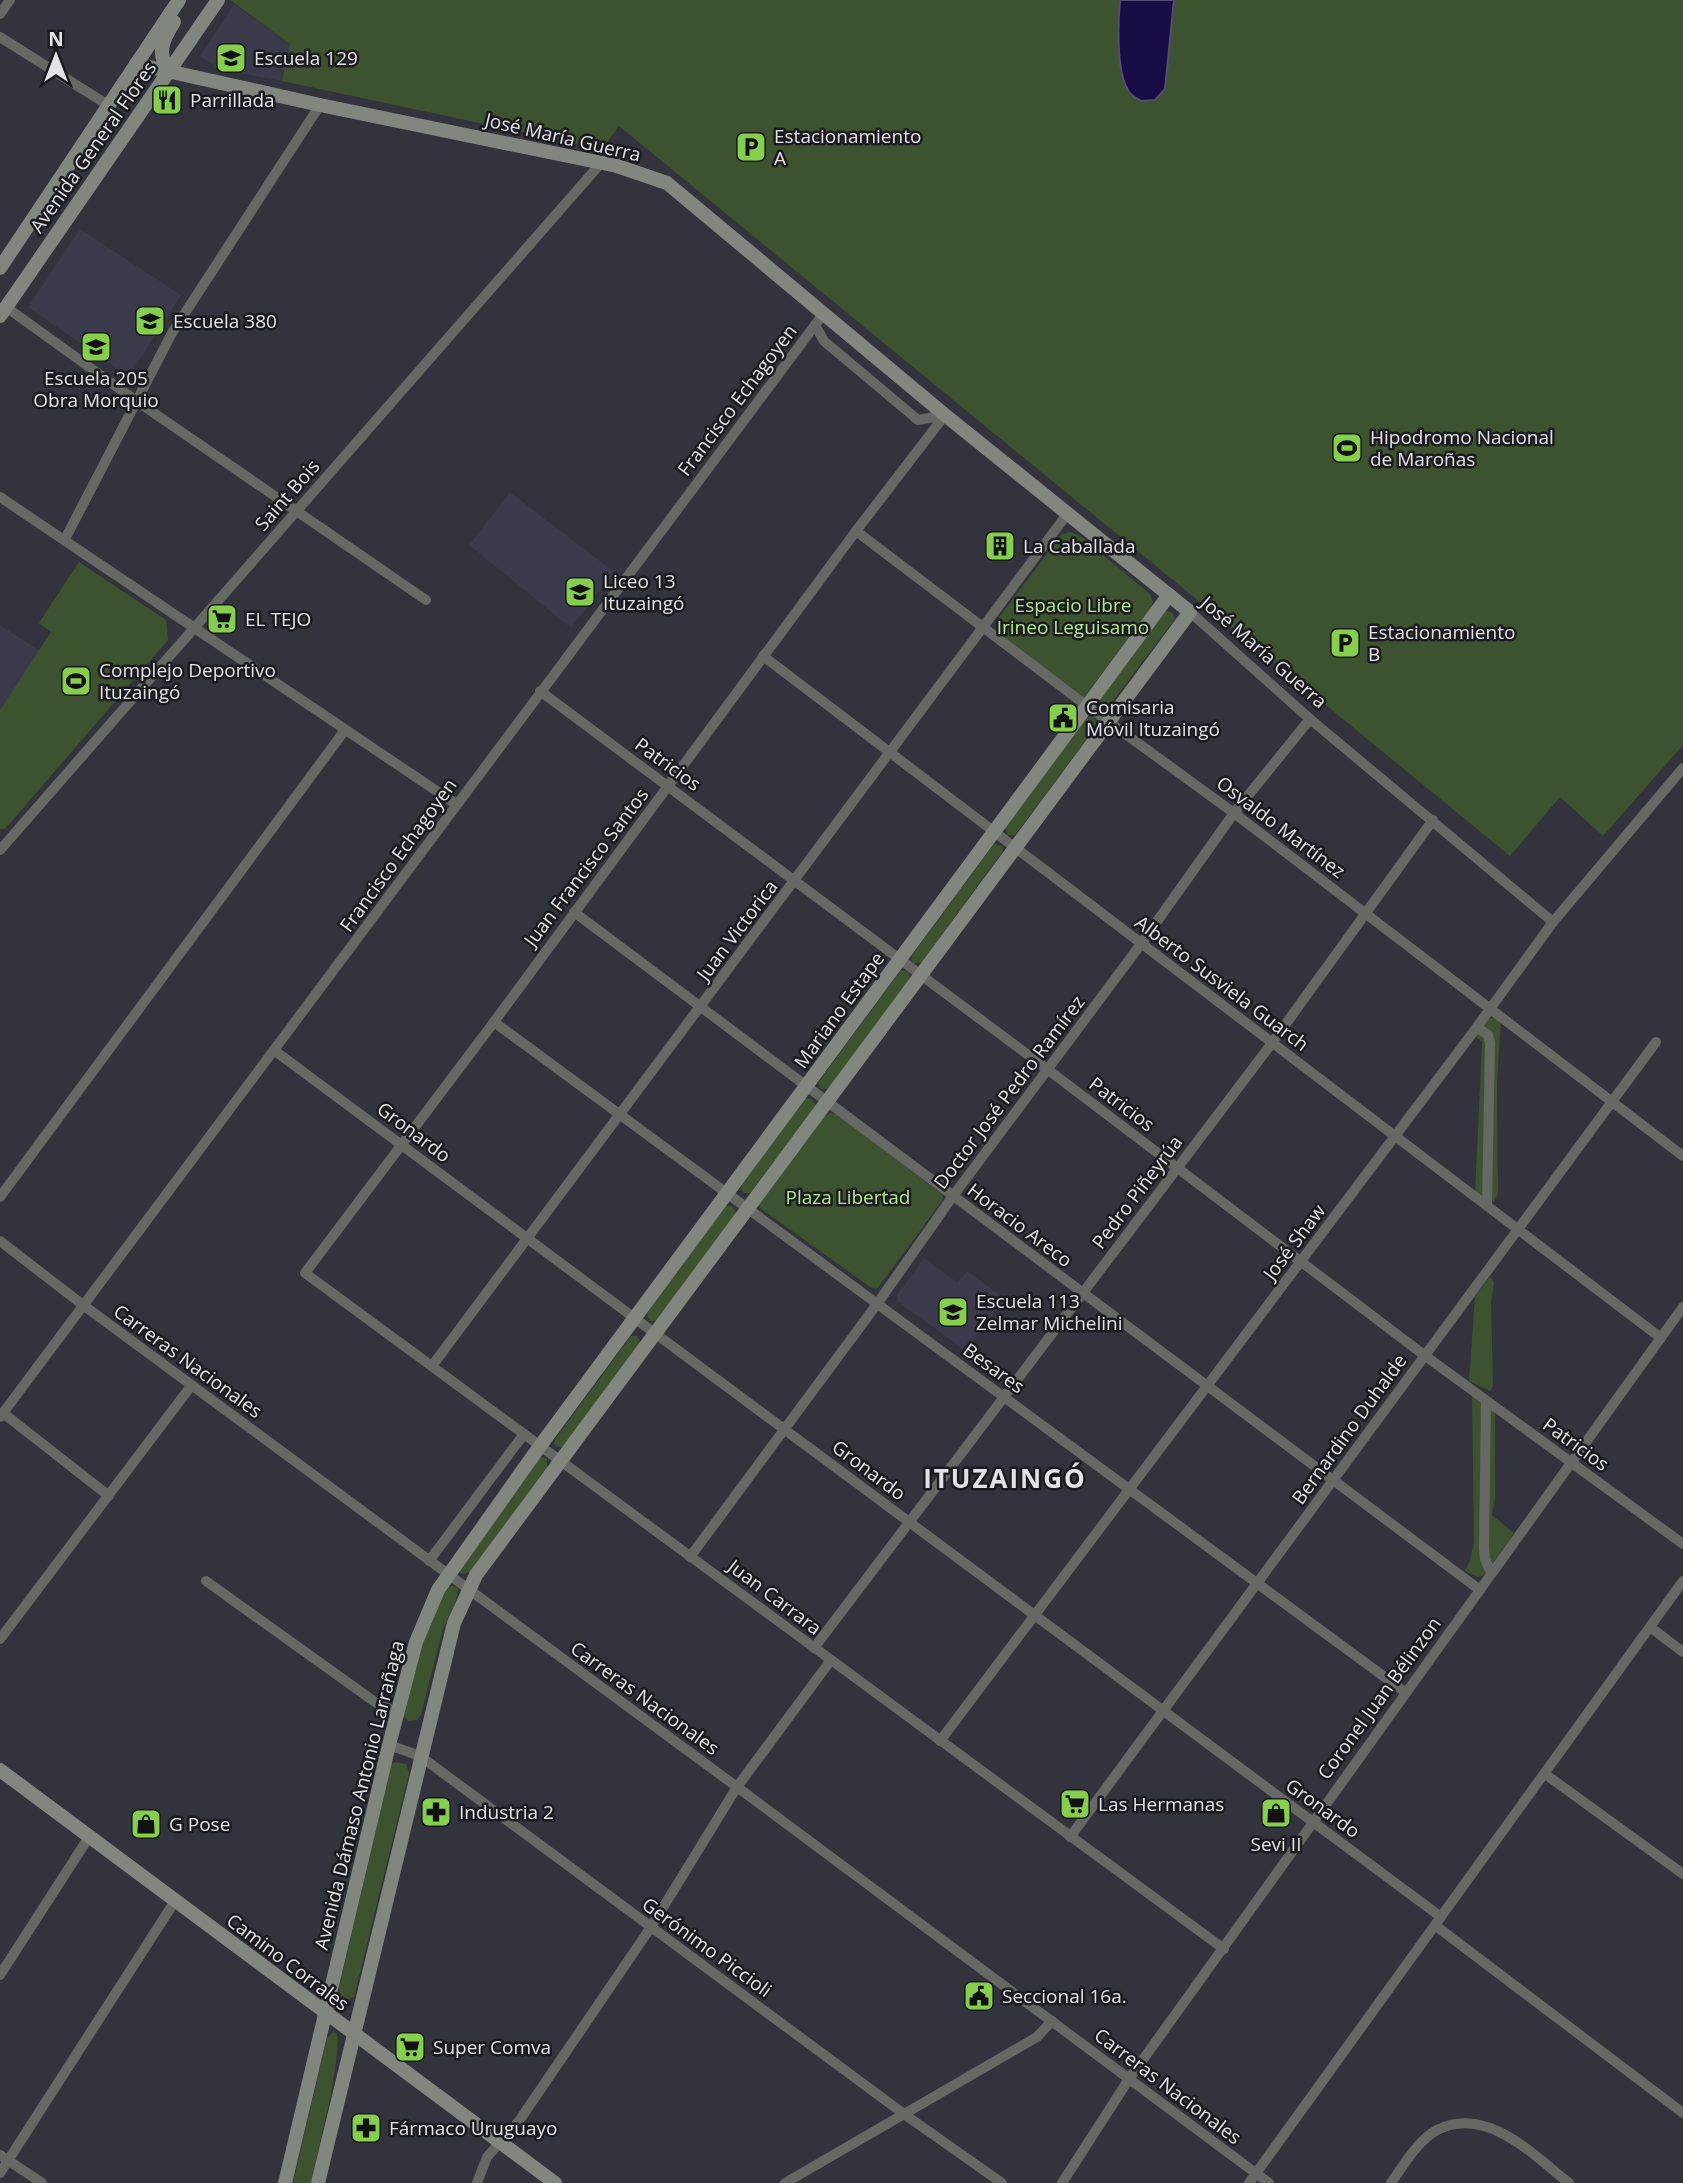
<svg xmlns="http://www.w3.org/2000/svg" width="1683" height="2183" font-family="'Open Sans',sans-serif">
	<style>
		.built { fill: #3a3a4a }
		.green { fill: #3d532f }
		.water { fill: #180c45; stroke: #554c76; stroke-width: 2 }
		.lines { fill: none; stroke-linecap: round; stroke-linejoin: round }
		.street { stroke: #666864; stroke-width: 10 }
		.secondary { stroke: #81867f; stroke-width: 14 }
		.labels { text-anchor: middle; stroke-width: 5; stroke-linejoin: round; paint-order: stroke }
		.poi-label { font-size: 19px; fill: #e2e2e8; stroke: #1b1b1f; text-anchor: start }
		.street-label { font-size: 19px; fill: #e2e2e8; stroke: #1b1b1f }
		.park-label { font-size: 19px; fill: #b2e890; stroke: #1b1b1f }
		.district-label { font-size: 26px; font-weight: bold; letter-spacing: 2px; fill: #e2e2e8; stroke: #1b1b1f }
	</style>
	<rect width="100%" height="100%" fill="#32333c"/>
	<!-- built -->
	<g class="built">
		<polygon points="234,4 290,44 282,81 213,68 213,65 200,56"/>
		<polygon points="80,229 181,295 129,377 28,307"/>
		<polygon points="510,492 614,572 571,628 469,545"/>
		<polygon points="0,625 40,651 0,710"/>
		<polygon points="924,1258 958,1283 967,1271 1005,1299 966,1351 898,1302 897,1295"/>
	</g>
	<!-- green -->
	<g class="green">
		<polygon points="230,0 1683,0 1683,745 1603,836 1560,797 1510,856 619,126 602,149 282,81 290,44"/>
		<polygon points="1070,532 1079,535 1150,594 1153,602 1151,608 1084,697 997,633 997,620 1062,534"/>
		<polygon points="79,562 166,620 168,640 5,829 0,829 0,710 51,632 39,623"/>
		<polygon points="1166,611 1172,612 1175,619 1107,709 1101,708 1098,702"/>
		<polygon points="1087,717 1093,717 1098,724 1015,835 1008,835 1005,828"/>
		<polygon points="994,844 1002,846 1003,851 921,963 914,963 911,960 913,954"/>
		<polygon points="901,970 907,971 911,977 828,1089 821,1089 818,1083"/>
		<polygon points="1494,1017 1501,1019 1497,1082 1498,1194 1494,1202 1475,1194 1482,1042 1475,1036 1489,1019"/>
		<polygon points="805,1098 811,1099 816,1105 750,1193 744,1193 741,1190 742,1184"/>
		<polygon points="830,1113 836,1114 943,1195 942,1201 877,1289 870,1287 760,1208 759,1205 824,1117"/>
		<polygon points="726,1206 732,1206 736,1213 657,1321 650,1321 647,1317 648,1312"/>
		<polygon points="1490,1277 1494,1282 1491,1302 1493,1386 1490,1391 1469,1381 1475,1297"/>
		<polygon points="631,1336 637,1336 641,1343 564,1447 557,1447 554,1443 556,1438"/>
		<polygon points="1472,1393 1495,1409 1495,1499 1492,1515 1514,1533 1484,1575 1478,1577 1465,1571 1470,1560 1474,1542"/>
		<polygon points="540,1457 547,1458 547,1467 470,1572 462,1574 459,1571"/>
		<path d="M450,1586H455L458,1589C457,1603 448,1616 443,1630C435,1658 428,1687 421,1715L417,1720L408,1721L403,1715L416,1658L445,1589Z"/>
		<polygon points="394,1762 406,1764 409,1773 354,1997 349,1999 340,1997 339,1988 391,1766"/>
		<path d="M333,2032L337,2034C340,2046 333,2079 331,2094L311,2183H293L327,2038Z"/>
	</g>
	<!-- water -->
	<path class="water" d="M1120,0H1174L1165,89L1155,100L1141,101C1136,98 1130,95 1128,90C1116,71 1118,22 1120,0Z"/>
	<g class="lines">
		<!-- street -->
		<g class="street">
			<polyline points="0,14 10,0"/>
			<polyline points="0,37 108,105"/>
			<polyline points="6,307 135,400 426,600"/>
			<polyline points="815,325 824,341 918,420 945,415"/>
			<polyline points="945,415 856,531 494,1022 305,1273 1224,1949"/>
			<polyline points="0,497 456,804"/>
			<polyline points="856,531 1087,706 1234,813 1683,1156"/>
			<polyline points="65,539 172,333 320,105"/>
			<polyline points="1190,612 1310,719 1553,922"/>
			<polyline points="763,656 1661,1338"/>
			<polyline points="540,691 1047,1069 1424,1355 1683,1544"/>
			<polyline points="0,850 601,163"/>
			<polyline points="574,912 1480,1590"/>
			<polyline points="494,1022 1405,1692"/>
			<polyline points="1477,1027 1488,1035 1490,1043 1487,1206"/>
			<polyline points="275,1051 1441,1917"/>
			<polyline points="0,1197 345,730"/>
			<polyline points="0,1241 83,1305 737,1787 1269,2183"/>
			<polyline points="432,1366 1068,513"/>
			<polyline points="1486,1401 1484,1548 1485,1559 1491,1573"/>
			<polyline points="3,1413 109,1496"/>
			<polyline points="0,1417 824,313"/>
			<polyline points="690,1557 877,1304 953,1196 1141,944 1234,813 1310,719"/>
			<polyline points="429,1561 524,1434"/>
			<polyline points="206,1581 375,1702 397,1712"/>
			<polyline points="1650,1627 1683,1652"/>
			<polyline points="0,1639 191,1386"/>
			<polyline points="814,1648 1272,1043 1433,820"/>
			<polyline points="940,1741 1477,1027 1553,922 1683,768"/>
			<polyline points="389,1745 420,1756 904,2114 1002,2183"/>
			<polyline points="1545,1774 1683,1874"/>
			<polyline points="1070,1837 1656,1042"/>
			<polyline points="1436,1926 1683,2113"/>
			<polyline points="0,1975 89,1837"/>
			<polyline points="0,2155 42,2183"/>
			<polyline points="0,2173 175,1901"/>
			<polyline points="477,2183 487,2157 519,2121 651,1927 737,1787 831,1660"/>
			<polyline points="785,2183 1037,2037 1052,2021"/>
			<polyline points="1062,2183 1129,2079 1683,1307"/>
			<polyline points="1249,2183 1683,1581"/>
			<path d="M1391,2183C1403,2166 1418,2140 1437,2130C1487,2105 1533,2155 1569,2183"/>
		</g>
		<!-- secondary -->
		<g class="secondary">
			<polyline points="136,64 320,105 617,166 667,183 945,415 1190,612 476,1575 454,1623 318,2183"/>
			<path d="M171,71C155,56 163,39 174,22"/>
			<polyline points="0,268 179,0"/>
			<polyline points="0,316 218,0"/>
			<polyline points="0,1770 555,2183"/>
			<polyline points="285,2183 389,1745 416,1642 438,1590 540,1446 1169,595"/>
		</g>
	</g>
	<!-- icons -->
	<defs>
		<g id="school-square" transform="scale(1.575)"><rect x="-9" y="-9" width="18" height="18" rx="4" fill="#85cf4c" stroke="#1b1b1f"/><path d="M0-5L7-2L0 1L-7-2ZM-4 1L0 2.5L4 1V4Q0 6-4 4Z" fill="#111"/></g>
		<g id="restaurant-square" transform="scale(1.575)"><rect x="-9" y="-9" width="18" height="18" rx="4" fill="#85cf4c" stroke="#1b1b1f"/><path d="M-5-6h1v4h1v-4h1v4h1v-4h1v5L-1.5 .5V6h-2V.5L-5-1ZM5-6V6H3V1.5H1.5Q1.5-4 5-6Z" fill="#111"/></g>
		<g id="parking-square" transform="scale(1.575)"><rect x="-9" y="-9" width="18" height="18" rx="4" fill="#85cf4c" stroke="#1b1b1f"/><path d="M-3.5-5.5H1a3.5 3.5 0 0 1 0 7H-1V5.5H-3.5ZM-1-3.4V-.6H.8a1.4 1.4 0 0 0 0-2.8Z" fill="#111"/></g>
		<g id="stadium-square" transform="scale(1.575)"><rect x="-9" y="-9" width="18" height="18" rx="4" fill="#85cf4c" stroke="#1b1b1f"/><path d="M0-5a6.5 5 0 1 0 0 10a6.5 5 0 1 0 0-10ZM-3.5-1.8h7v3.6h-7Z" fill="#111"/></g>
		<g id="building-square" transform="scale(1.575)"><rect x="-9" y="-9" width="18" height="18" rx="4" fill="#85cf4c" stroke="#1b1b1f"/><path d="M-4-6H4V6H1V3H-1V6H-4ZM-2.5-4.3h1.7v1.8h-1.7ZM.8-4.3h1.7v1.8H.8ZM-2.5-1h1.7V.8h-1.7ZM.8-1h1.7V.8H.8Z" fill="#111"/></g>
		<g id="supermarket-square" transform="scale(1.575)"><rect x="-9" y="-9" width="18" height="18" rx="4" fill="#85cf4c" stroke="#1b1b1f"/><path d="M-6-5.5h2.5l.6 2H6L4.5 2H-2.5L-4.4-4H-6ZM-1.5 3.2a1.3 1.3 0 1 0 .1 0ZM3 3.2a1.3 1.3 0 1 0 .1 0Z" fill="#111"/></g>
		<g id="civic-square" transform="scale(1.575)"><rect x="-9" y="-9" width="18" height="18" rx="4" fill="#85cf4c" stroke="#1b1b1f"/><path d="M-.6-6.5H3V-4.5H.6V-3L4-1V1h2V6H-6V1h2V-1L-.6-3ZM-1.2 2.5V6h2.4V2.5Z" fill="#111"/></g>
		<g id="pharmacy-square" transform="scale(1.575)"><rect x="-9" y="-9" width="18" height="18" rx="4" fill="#85cf4c" stroke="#1b1b1f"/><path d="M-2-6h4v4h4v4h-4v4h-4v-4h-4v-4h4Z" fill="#111"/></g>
		<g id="shop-square" transform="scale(1.575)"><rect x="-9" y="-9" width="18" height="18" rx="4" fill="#85cf4c" stroke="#1b1b1f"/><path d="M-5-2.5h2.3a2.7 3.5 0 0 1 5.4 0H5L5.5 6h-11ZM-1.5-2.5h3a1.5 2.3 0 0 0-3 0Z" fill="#111"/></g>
	</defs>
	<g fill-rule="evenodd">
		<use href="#school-square" x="231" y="58"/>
		<use href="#restaurant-square" x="167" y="100"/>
		<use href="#parking-square" x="751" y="147"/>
		<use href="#school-square" x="150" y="321"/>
		<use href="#school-square" x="96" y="347"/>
		<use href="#stadium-square" x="1347" y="448"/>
		<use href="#building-square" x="1000" y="546"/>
		<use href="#school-square" x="580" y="592"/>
		<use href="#supermarket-square" x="222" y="619"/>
		<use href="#parking-square" x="1345" y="643"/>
		<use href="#stadium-square" x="76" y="681"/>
		<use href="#civic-square" x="1063" y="718"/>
		<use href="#school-square" x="953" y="1312"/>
		<use href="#supermarket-square" x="1075" y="1804"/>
		<use href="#pharmacy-square" x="436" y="1812"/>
		<use href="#shop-square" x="1276" y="1813"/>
		<use href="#shop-square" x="146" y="1824"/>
		<use href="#civic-square" x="979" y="1996"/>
		<use href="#supermarket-square" x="410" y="2047"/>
		<use href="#pharmacy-square" x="366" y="2128"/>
	</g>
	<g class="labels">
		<!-- poi labels -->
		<g class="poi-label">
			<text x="254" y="65">Escuela 129</text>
			<text x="190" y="107">Parrillada</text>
			<text x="774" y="143">Estacionamiento<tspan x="774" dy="22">A</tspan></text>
			<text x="173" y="328">Escuela 380</text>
			<text x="96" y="385" text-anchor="middle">Escuela 205<tspan x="96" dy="22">Obra Morquio</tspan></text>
			<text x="1370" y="444">Hipodromo Nacional<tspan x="1370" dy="22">de Maroñas</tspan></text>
			<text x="1023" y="553">La Caballada</text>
			<text x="603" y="588">Liceo 13<tspan x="603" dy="22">Ituzaingó</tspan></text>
			<text x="245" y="626">EL TEJO</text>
			<text x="1368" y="639">Estacionamiento<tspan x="1368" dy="22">B</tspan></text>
			<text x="99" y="677">Complejo Deportivo<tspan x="99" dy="22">Ituzaingó</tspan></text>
			<text x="1086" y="714">Comisaria<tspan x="1086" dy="22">Móvil Ituzaingó</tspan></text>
			<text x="976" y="1308">Escuela 113<tspan x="976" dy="22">Zelmar Michelini</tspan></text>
			<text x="1098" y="1811">Las Hermanas</text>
			<text x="459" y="1819">Industria 2</text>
			<text x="169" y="1831">G Pose</text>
			<text x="1276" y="1851" text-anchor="middle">Sevi II</text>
			<text x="1002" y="2003">Seccional 16a.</text>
			<text x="433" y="2054">Super Comva</text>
			<text x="389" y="2135">Fármaco Uruguayo</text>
		</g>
		<!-- street labels -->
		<g class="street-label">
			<text transform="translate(563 137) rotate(13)" y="7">José María Guerra</text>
			<text transform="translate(93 147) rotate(-55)" y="7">Avenida General Flores</text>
			<text transform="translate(737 400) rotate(-53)" y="7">Francisco Echagoyen</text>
			<text transform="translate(287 495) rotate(-49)" y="7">Saint Bois</text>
			<text transform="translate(1264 652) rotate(41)" y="7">José María Guerra</text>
			<text transform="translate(668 764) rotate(36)" y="7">Patricios</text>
			<text transform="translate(1281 827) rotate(37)" y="7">Osvaldo Martínez</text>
			<text transform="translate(398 855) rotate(-54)" y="7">Francisco Echagoyen</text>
			<text transform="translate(586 867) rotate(-53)" y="7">Juan Francisco Santos</text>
			<text transform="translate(737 930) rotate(-53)" y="7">Juan Victorica</text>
			<text transform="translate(1222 983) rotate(37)" y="7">Alberto Susviela Guarch</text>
			<text transform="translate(839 1010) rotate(-54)" y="7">Mariano Estape</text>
			<text transform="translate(1009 1092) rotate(-53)" y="7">Doctor José Pedro Ramírez</text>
			<text transform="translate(1122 1104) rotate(37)" y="7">Patricios</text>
			<text transform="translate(414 1132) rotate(37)" y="7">Gronardo</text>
			<text transform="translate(1137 1192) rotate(-53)" y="7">Pedro Piñeyrúa</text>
			<text transform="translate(1020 1225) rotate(37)" y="7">Horacio Areco</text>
			<text transform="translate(1294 1242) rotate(-53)" y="7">José Shaw</text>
			<text transform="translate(188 1361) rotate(36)" y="7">Carreras Nacionales</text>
			<text transform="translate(994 1368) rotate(36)" y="7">Besares</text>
			<text transform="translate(1349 1429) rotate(-54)" y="7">Bernardino Duhalde</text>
			<text transform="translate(1576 1444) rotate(36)" y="7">Patricios</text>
			<text transform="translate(869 1470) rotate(37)" y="7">Gronardo</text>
			<text transform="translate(775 1597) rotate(37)" y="7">Juan Carrara</text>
			<text transform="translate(645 1698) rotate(36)" y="7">Carreras Nacionales</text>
			<text transform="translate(1379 1698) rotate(-54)" y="7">Coronel Juan Bélinzon</text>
			<text transform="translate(359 1795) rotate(-76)" y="7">Avenida Dámaso Antonio Larrañaga</text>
			<text transform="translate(1323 1808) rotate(36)" y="7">Gronardo</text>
			<text transform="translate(707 1947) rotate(36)" y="7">Gerónimo Piccioli</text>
			<text transform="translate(288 1962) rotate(37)" y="7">Camino Corrales</text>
			<text transform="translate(1168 2086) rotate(37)" y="7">Carreras Nacionales</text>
		</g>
		<!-- park labels -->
		<g class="park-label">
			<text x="1073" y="612">Espacio Libre<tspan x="1073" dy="22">Irineo Leguisamo</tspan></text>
			<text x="848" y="1204">Plaza Libertad</text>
		</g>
		<!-- district labels -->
		<g class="district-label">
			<text x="1005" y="1488">ITUZAINGÓ</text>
		</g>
	</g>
	<!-- north arrow -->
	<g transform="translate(56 56)" stroke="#1b1b1f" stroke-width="5" paint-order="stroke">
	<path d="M0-5L12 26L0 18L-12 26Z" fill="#e2e2e8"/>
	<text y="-10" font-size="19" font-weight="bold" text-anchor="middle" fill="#e2e2e8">N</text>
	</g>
</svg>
